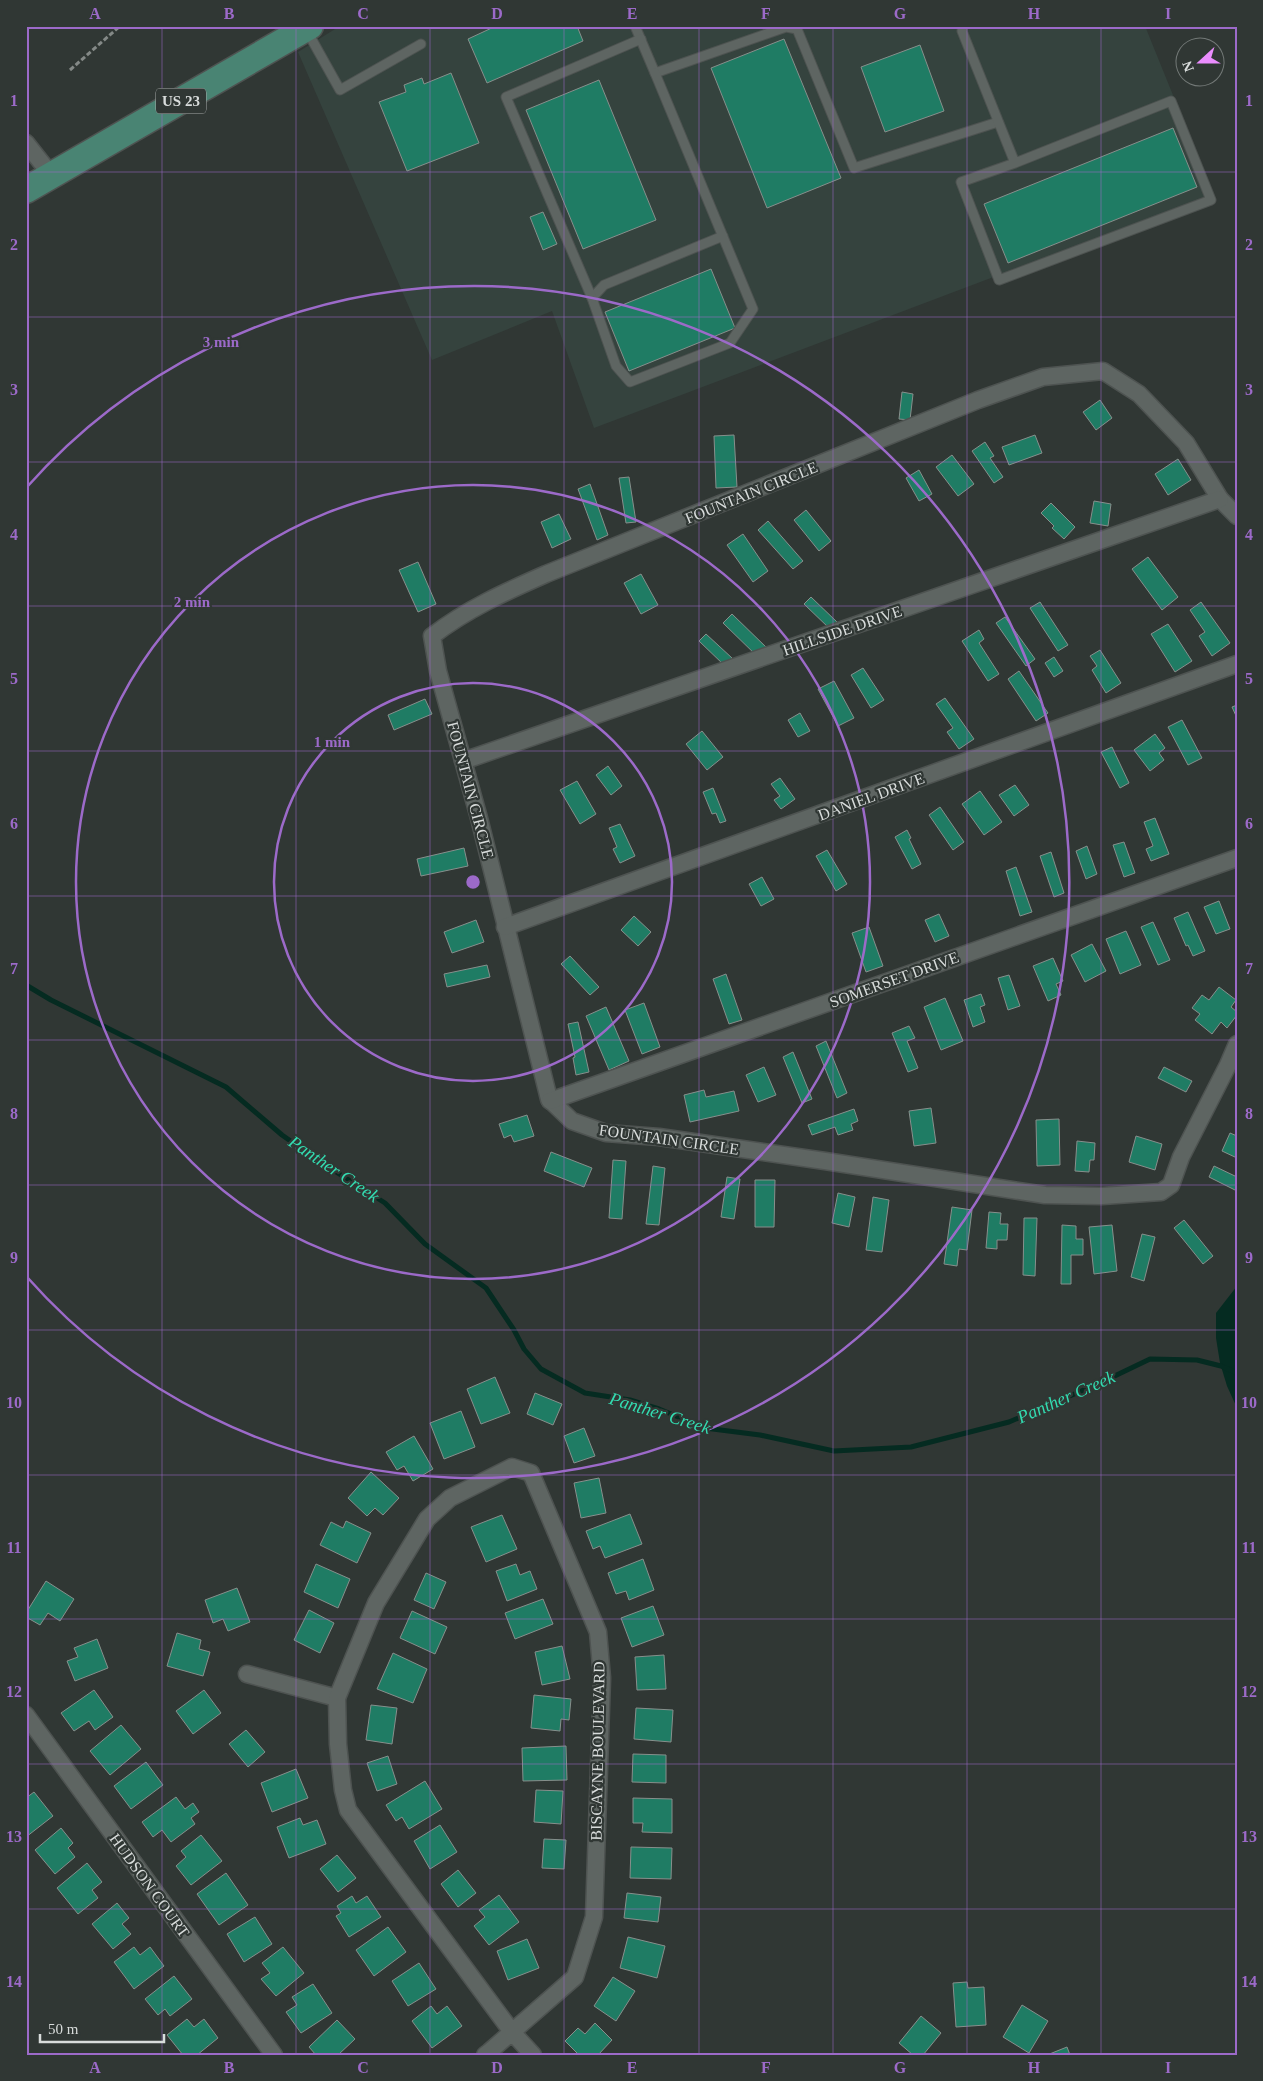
<svg xmlns="http://www.w3.org/2000/svg" width="1263" height="2081" font-family="Georgia,serif">
	<style>
		.built { fill: #35433e }
		.water { fill: #052b21 }
		.lines { fill: none; stroke-linecap: round; stroke-linejoin: round }
		.stream { stroke: #052b21; stroke-width: 5 }
		.building { fill: #1f7c64; stroke: #878f8c }
		.service-casing { stroke: #4e5351; stroke-width: 11 }
		.minor-casing { stroke: #4e5351; stroke-width: 19 }
		.primary-casing { stroke: #4e5351; stroke-width: 29 }
		.path { stroke: #848987; stroke-width: 3; stroke-dasharray: 5 2.5; stroke-linecap: butt }
		.service { stroke: #5e6562; stroke-width: 9 }
		.minor { stroke: #5e6562; stroke-width: 16 }
		.primary { stroke: #498473; stroke-width: 26 }
		.grid { fill: none; stroke: #9c6ac9; stroke-width: 1; stroke-opacity: 0.55 }
		.ring { fill: none; stroke: #9c6ac9; stroke-width: 2.5 }
		.labels { text-anchor: middle; stroke-width: 4.5; stroke-linejoin: round; paint-order: stroke }
		.shield { fill: #303734; stroke: #a6aaa9; stroke-width: 1 }
		.shield-label { font-size: 15px; font-weight: bold; fill: #d8dcdb }
		.street-label { font-size: 16px; fill: #d8dcdb; stroke: #303734 }
		.water-label { font-size: 18px; font-style: italic; fill: #33dcb1; stroke: #303734 }
		.centre { fill: #9c6ac9; stroke: #303734; stroke-width: 2.5 }
		.ring-label { font-size: 15px; text-anchor: middle; font-weight: bold; fill: #9c6ac9; stroke: #303734; stroke-width: 4.5; stroke-linejoin: round; paint-order: stroke }
		.neatline { fill: none; stroke: #9c6ac9; stroke-width: 2 }
		.grid-label { font-size: 16px; text-anchor: middle; font-weight: bold; fill: #9c6ac9 }
	</style>
	<rect width="100%" height="100%" fill="#303734"/>
	<!-- built -->
	<polygon class="built" points="340,26 1145,26 1213,194 594,428 552,311 432,360 298,52"/>
	<!-- water -->
	<polygon class="water" points="1237,1286 1237,1408 1227,1386 1220,1363 1216,1338 1216,1313"/>
	<g class="lines">
		<!-- stream -->
		<polyline class="stream" points="26,985 51,1000 226,1087 282,1135 322,1163 385,1203 425,1244 486,1288 514,1330 524,1349 541,1369 585,1393 630,1400 659,1409 705,1428 760,1435 834,1451 911,1447 1009,1422 1100,1383 1150,1359 1197,1360 1221,1366 1237,1373"/>
	</g>
	<!-- building -->
	<g class="building">
		<polygon points="496,26 577,26 583,41 487,83 468,39"/>
		<polygon points="784,39 841,178 767,208 711,68"/>
		<polygon points="920,45 944,111 885,132 861,67"/>
		<polygon points="451,73 479,143 407,171 379,102 406,92 404,85 422,78 424,84"/>
		<polygon points="599,80 656,220 583,249 526,110"/>
		<polygon points="1173,128 1197,187 1008,263 984,204"/>
		<polygon points="543,212 557,244 543,250 530,217"/>
		<polygon points="711,269 735,328 629,371 605,312"/>
		<polygon points="902,392 913,394 910,420 899,419"/>
		<polygon points="1100,400 1112,418 1096,430 1083,412"/>
		<polygon points="734,435 737,487 716,488 714,436"/>
		<polygon points="1035,435 1042,453 1009,465 1002,447"/>
		<polygon points="985,442 994,456 990,458 1003,477 994,483 972,451"/>
		<polygon points="952,455 974,484 958,496 936,467"/>
		<polygon points="1178,459 1191,480 1168,495 1155,474"/>
		<polygon points="919,470 932,494 919,501 906,478"/>
		<polygon points="629,477 636,522 626,523 619,478"/>
		<polygon points="590,484 608,535 597,540 578,489"/>
		<polygon points="1094,501 1111,504 1108,526 1090,523"/>
		<polygon points="1051,503 1075,527 1064,539 1052,528 1054,526 1041,513"/>
		<polygon points="806,510 831,541 819,551 794,520"/>
		<polygon points="559,514 571,539 552,548 541,522"/>
		<polygon points="768,521 803,561 793,569 758,530"/>
		<polygon points="743,534 768,571 753,582 727,545"/>
		<polygon points="1148,557 1178,597 1162,610 1132,569"/>
		<polygon points="418,562 436,604 418,612 399,570"/>
		<polygon points="641,574 658,605 641,614 624,583"/>
		<polygon points="811,597 837,622 830,629 804,604"/>
		<polygon points="1040,602 1068,645 1058,651 1030,608"/>
		<polygon points="1201,602 1230,643 1212,656 1199,636 1205,632 1190,610"/>
		<polygon points="732,614 768,649 759,658 723,623"/>
		<polygon points="1005,617 1035,659 1026,666 996,623"/>
		<polygon points="1168,624 1192,661 1175,672 1151,634"/>
		<polygon points="979,630 984,639 979,643 999,674 988,681 962,641"/>
		<polygon points="706,634 732,658 725,666 699,641"/>
		<polygon points="1100,650 1121,683 1106,693 1092,670 1097,666 1090,656"/>
		<polygon points="1054,657 1063,671 1054,677 1045,663"/>
		<polygon points="863,668 884,700 871,708 851,675"/>
		<polygon points="1019,671 1048,713 1036,721 1008,679"/>
		<polygon points="834,681 854,718 838,726 818,689"/>
		<polygon points="945,698 974,739 959,749 947,732 953,728 936,704"/>
		<polygon points="425,699 432,714 394,730 388,715"/>
		<polygon points="1237,705 1237,718 1232,707"/>
		<polygon points="800,713 810,731 798,737 788,720"/>
		<polygon points="1182,720 1202,758 1188,765 1168,727"/>
		<polygon points="702,731 723,757 707,770 686,744"/>
		<polygon points="1155,734 1165,748 1159,753 1164,760 1150,771 1134,750"/>
		<polygon points="1112,747 1129,783 1120,788 1101,752"/>
		<polygon points="608,766 622,786 611,795 596,775"/>
		<polygon points="780,778 795,799 781,809 774,800 780,796 771,784"/>
		<polygon points="577,781 596,814 580,824 560,790"/>
		<polygon points="1015,785 1029,805 1014,816 999,795"/>
		<polygon points="713,788 726,821 720,823 716,813 712,814 703,792"/>
		<polygon points="980,791 1002,822 984,835 962,804"/>
		<polygon points="940,807 964,842 953,850 929,815"/>
		<polygon points="1155,818 1169,854 1151,861 1146,849 1153,846 1144,822"/>
		<polygon points="620,824 635,856 620,863 613,849 617,847 609,828"/>
		<polygon points="907,830 911,838 909,839 921,864 912,869 895,837"/>
		<polygon points="1124,842 1135,873 1124,877 1113,845"/>
		<polygon points="1087,846 1097,874 1086,879 1076,851"/>
		<polygon points="464,848 468,866 421,876 417,859"/>
		<polygon points="827,850 847,884 836,891 816,856"/>
		<polygon points="1051,852 1064,893 1054,897 1040,856"/>
		<polygon points="1016,867 1032,912 1020,916 1006,871"/>
		<polygon points="762,877 774,899 761,906 749,884"/>
		<polygon points="1219,901 1230,929 1216,934 1204,907"/>
		<polygon points="1188,912 1205,951 1193,956 1188,945 1186,946 1174,918"/>
		<polygon points="939,914 949,936 935,942 925,920"/>
		<polygon points="634,916 651,932 638,946 621,930"/>
		<polygon points="476,920 484,942 452,953 444,932"/>
		<polygon points="1153,922 1170,960 1158,965 1141,927"/>
		<polygon points="869,927 883,966 866,972 852,933"/>
		<polygon points="1126,931 1141,965 1120,974 1106,939"/>
		<polygon points="1092,944 1106,971 1085,982 1071,955"/>
		<polygon points="570,956 599,987 590,995 561,964"/>
		<polygon points="1053,958 1063,981 1056,984 1061,995 1048,1001 1033,966"/>
		<polygon points="487,965 490,977 447,987 444,974"/>
		<polygon points="726,974 742,1020 729,1024 713,979"/>
		<polygon points="1009,975 1020,1006 1008,1010 998,978"/>
		<polygon points="1219,987 1236,1000 1231,1007 1237,1012 1237,1015 1227,1028 1221,1022 1212,1034 1195,1020 1200,1014 1192,1008 1202,995 1209,1000"/>
		<polygon points="981,994 985,1005 980,1007 985,1022 973,1027 964,1000"/>
		<polygon points="945,998 963,1041 941,1050 924,1007"/>
		<polygon points="644,1003 660,1047 642,1054 625,1010"/>
		<polygon points="606,1007 629,1061 609,1070 586,1016"/>
		<polygon points="578,1022 589,1072 576,1075 573,1058 575,1057 568,1024"/>
		<polygon points="909,1026 915,1038 907,1041 918,1068 908,1072 892,1033"/>
		<polygon points="826,1041 847,1093 837,1098 816,1046"/>
		<polygon points="793,1052 812,1099 802,1103 783,1057"/>
		<polygon points="764,1067 776,1095 758,1102 746,1075"/>
		<polygon points="1164,1067 1192,1081 1186,1092 1158,1078"/>
		<polygon points="704,1090 706,1097 734,1091 739,1111 690,1122 684,1095"/>
		<polygon points="931,1108 936,1143 914,1146 909,1111"/>
		<polygon points="854,1109 858,1121 851,1124 853,1130 838,1135 835,1127 812,1135 808,1125"/>
		<polygon points="527,1115 534,1136 514,1142 511,1135 504,1138 499,1124"/>
		<polygon points="1059,1119 1060,1165 1037,1166 1036,1120"/>
		<polygon points="1230,1133 1237,1136 1237,1158 1222,1151"/>
		<polygon points="1136,1136 1162,1144 1155,1170 1129,1162"/>
		<polygon points="1077,1141 1095,1143 1094,1160 1090,1160 1089,1172 1075,1171"/>
		<polygon points="551,1152 592,1168 584,1187 544,1171"/>
		<polygon points="613,1160 626,1161 622,1219 609,1218"/>
		<polygon points="653,1166 665,1168 659,1225 646,1224"/>
		<polygon points="1214,1166 1237,1177 1237,1191 1209,1177"/>
		<polygon points="727,1177 740,1179 734,1219 721,1217"/>
		<polygon points="755,1180 775,1180 774,1227 755,1227"/>
		<polygon points="838,1193 855,1197 849,1227 832,1223"/>
		<polygon points="873,1197 889,1200 882,1252 866,1250"/>
		<polygon points="952,1207 972,1210 967,1250 959,1249 957,1266 944,1264"/>
		<polygon points="989,1212 1001,1213 1000,1224 1008,1224 1007,1240 997,1240 997,1249 986,1248"/>
		<polygon points="1024,1218 1037,1218 1035,1276 1023,1275"/>
		<polygon points="1184,1220 1213,1256 1203,1264 1174,1228"/>
		<polygon points="1062,1225 1076,1226 1076,1239 1083,1239 1083,1255 1071,1255 1071,1284 1061,1284"/>
		<polygon points="1112,1225 1117,1271 1094,1274 1089,1227"/>
		<polygon points="1142,1234 1155,1237 1144,1281 1131,1277"/>
		<polygon points="495,1377 510,1413 481,1424 467,1389"/>
		<polygon points="535,1393 562,1404 553,1425 527,1414"/>
		<polygon points="461,1411 475,1447 444,1459 430,1423"/>
		<polygon points="584,1428 595,1456 574,1463 564,1436"/>
		<polygon points="414,1436 433,1469 413,1481 404,1466 397,1470 386,1452"/>
		<polygon points="371,1472 399,1498 383,1515 375,1508 367,1516 348,1498"/>
		<polygon points="599,1478 606,1513 581,1518 574,1483"/>
		<polygon points="630,1514 642,1544 605,1558 600,1546 593,1549 586,1531"/>
		<polygon points="502,1515 517,1549 486,1562 471,1527"/>
		<polygon points="346,1521 371,1533 357,1563 320,1545 331,1522 343,1528"/>
		<polygon points="643,1559 654,1590 629,1600 626,1591 616,1594 608,1573"/>
		<polygon points="316,1564 350,1579 338,1608 304,1592"/>
		<polygon points="516,1564 520,1575 530,1571 537,1589 507,1601 496,1571"/>
		<polygon points="426,1573 446,1582 434,1609 414,1600"/>
		<polygon points="46,1581 74,1599 60,1621 48,1613 40,1625 26,1617 26,1613"/>
		<polygon points="237,1588 250,1622 228,1631 223,1619 213,1623 205,1600"/>
		<polygon points="543,1599 553,1624 515,1639 505,1613"/>
		<polygon points="653,1606 664,1635 632,1647 621,1618"/>
		<polygon points="309,1610 334,1623 320,1653 294,1640"/>
		<polygon points="412,1611 447,1627 435,1654 400,1638"/>
		<polygon points="177,1633 201,1640 199,1649 210,1652 203,1676 167,1666"/>
		<polygon points="97,1639 108,1668 75,1681 67,1661 78,1657 74,1648"/>
		<polygon points="562,1646 570,1679 542,1685 535,1652"/>
		<polygon points="393,1653 427,1669 413,1703 377,1689"/>
		<polygon points="664,1655 666,1689 637,1690 635,1657"/>
		<polygon points="94,1690 113,1717 95,1730 89,1721 74,1731 61,1713"/>
		<polygon points="204,1690 221,1713 193,1734 176,1711"/>
		<polygon points="534,1695 571,1699 569,1720 561,1719 560,1731 531,1728"/>
		<polygon points="371,1705 397,1708 392,1744 366,1740"/>
		<polygon points="636,1708 673,1710 671,1742 634,1739"/>
		<polygon points="121,1725 141,1749 110,1775 90,1751"/>
		<polygon points="246,1730 265,1752 248,1767 229,1744"/>
		<polygon points="566,1746 567,1780 523,1781 522,1748"/>
		<polygon points="633,1754 666,1755 666,1783 632,1782"/>
		<polygon points="388,1756 397,1784 377,1791 367,1763"/>
		<polygon points="146,1762 163,1785 131,1809 114,1786"/>
		<polygon points="296,1769 308,1798 272,1812 261,1783"/>
		<polygon points="425,1781 442,1809 409,1829 402,1817 396,1821 386,1805"/>
		<polygon points="536,1790 563,1791 561,1824 534,1822"/>
		<polygon points="34,1792 53,1816 26,1837 26,1798"/>
		<polygon points="176,1797 185,1809 193,1803 199,1812 191,1818 195,1824 171,1842 162,1830 153,1837 142,1822"/>
		<polygon points="633,1798 672,1799 672,1833 642,1832 643,1823 633,1823"/>
		<polygon points="300,1818 303,1825 317,1820 326,1844 289,1858 277,1827"/>
		<polygon points="440,1825 457,1852 430,1869 414,1841"/>
		<polygon points="61,1828 73,1843 68,1848 75,1857 55,1874 35,1850"/>
		<polygon points="201,1835 222,1861 191,1885 176,1866 186,1857 181,1851"/>
		<polygon points="544,1839 566,1840 564,1869 542,1868"/>
		<polygon points="631,1847 672,1848 671,1879 630,1878"/>
		<polygon points="337,1855 356,1878 338,1892 320,1869"/>
		<polygon points="87,1863 102,1882 92,1890 98,1898 78,1914 57,1888"/>
		<polygon points="458,1870 476,1893 458,1907 441,1884"/>
		<polygon points="226,1873 248,1905 219,1925 197,1894"/>
		<polygon points="627,1893 661,1897 658,1922 624,1918"/>
		<polygon points="499,1895 519,1922 489,1945 474,1926 485,1917 479,1910"/>
		<polygon points="352,1896 356,1903 367,1896 381,1917 349,1937 336,1916 341,1913 337,1906"/>
		<polygon points="117,1903 129,1918 122,1924 131,1934 113,1949 92,1924"/>
		<polygon points="255,1917 272,1944 244,1962 227,1934"/>
		<polygon points="388,1927 406,1952 374,1976 356,1950"/>
		<polygon points="628,1937 665,1946 657,1978 620,1968"/>
		<polygon points="527,1939 539,1968 508,1980 497,1951"/>
		<polygon points="134,1947 140,1955 150,1947 164,1966 134,1989 114,1962"/>
		<polygon points="283,1947 304,1973 276,1996 261,1979 270,1973 262,1963"/>
		<polygon points="419,1963 436,1989 408,2006 392,1981"/>
		<polygon points="174,1976 192,1999 170,2016 165,2009 158,2015 145,1999"/>
		<polygon points="613,1977 635,1991 616,2021 594,2006"/>
		<polygon points="967,1982 968,1988 984,1987 986,2025 956,2027 953,1983"/>
		<polygon points="313,1984 332,2013 301,2033 286,2012 297,2005 292,1997"/>
		<polygon points="1022,2005 1048,2021 1029,2053 1003,2037"/>
		<polygon points="431,2006 437,2014 447,2006 462,2026 432,2048 412,2021"/>
		<polygon points="921,2016 941,2033 923,2055 913,2055 899,2043"/>
		<polygon points="187,2019 194,2027 204,2019 218,2038 197,2055 183,2055 167,2035"/>
		<polygon points="337,2020 355,2039 338,2055 316,2055 309,2047"/>
		<polygon points="595,2023 612,2040 598,2055 579,2055 565,2041 578,2028 585,2034"/>
		<polygon points="1067,2047 1070,2055 1047,2055"/>
	</g>
	<g class="lines">
		<!-- service casing -->
		<g class="service-casing">
			<g id="service">
				<polyline points="635,26 655,73 786,27 797,29 854,168 998,122"/>
				<polyline points="963,26 962,31 1015,163 1171,101 1211,200 999,280 961,182 1015,163"/>
				<polyline points="307,31 340,90 421,44"/>
				<polyline points="655,73 753,309 730,343 630,382 616,366 592,298 604,285 723,236"/>
				<polyline points="592,298 506,97 641,39"/>
			</g>
		</g>
		<!-- minor casing -->
		<g class="minor-casing">
			<g id="minor">
				<polyline points="26,143 52,176"/>
				<path d="M1237,516L1220,499L1186,443L1139,394L1103,371L1043,377L978,400L546,574C505,592 467,609 432,636L438,671L479,818L549,1099L572,1121L606,1133L659,1137L825,1161L1045,1195L1102,1196L1161,1192L1171,1185L1181,1157L1228,1065L1237,1044"/>
				<polyline points="463,761 1220,499"/>
				<polyline points="505,927 1237,664"/>
				<polyline points="550,1101 1237,858"/>
				<polyline points="247,1674 337,1698"/>
				<polyline points="26,1715 274,2055"/>
				<polyline points="485,2055 489,2052 575,1977 594,1917 602,1678 598,1632 531,1473 512,1467 450,1498 427,1519 376,1603 337,1698 338,1744 343,1790 348,1810 512,2032 533,2055"/>
			</g>
		</g>
		<!-- primary casing -->
		<g class="primary-casing">
			<polyline id="primary" points="26,190 310,26"/>
		</g>
		<!-- path -->
		<polyline class="path" points="70,70 120,26"/>
		<!-- service -->
		<use href="#service" class="service"/>
		<!-- minor -->
		<use href="#minor" class="minor"/>
		<!-- primary -->
		<use href="#primary" class="primary"/>
	</g>
	<!-- grid -->
	<path class="grid" d="M162,26V2055M296,26V2055M430,26V2055M564,26V2055M699,26V2055M833,26V2055M967,26V2055M1101,26V2055M26,172H1237M26,317H1237M26,462H1237M26,606H1237M26,751H1237M26,896H1237M26,1040H1237M26,1185H1237M26,1330H1237M26,1475H1237M26,1619H1237M26,1764H1237M26,1909H1237"/>
	<!-- distance rings -->
	<g class="ring">
		<circle cx="473" cy="882" r="199"/>
		<circle cx="473" cy="882" r="397"/>
		<path d="M27 487A596 596 0 1 1 27 1277"/>
	</g>
	<g class="labels">
		<!-- shield labels -->
		<rect class="shield" x="156" y="88.5" width="50" height="25" rx="4"/>
		<g class="shield-label">
			<text x="181" y="106">US 23</text>
		</g>
		<!-- street labels -->
		<g class="street-label">
			<text transform="translate(751 492) rotate(-22)" y="6">FOUNTAIN CIRCLE</text>
			<text transform="translate(842 630) rotate(-19)" y="6">HILLSIDE DRIVE</text>
			<text transform="translate(471 790) rotate(75)" y="6">FOUNTAIN CIRCLE</text>
			<text transform="translate(871 796) rotate(-20)" y="6">DANIEL DRIVE</text>
			<text transform="translate(894 979) rotate(-20)" y="6">SOMERSET DRIVE</text>
			<text transform="translate(669 1139) rotate(8)" y="6">FOUNTAIN CIRCLE</text>
			<text transform="translate(597 1751) rotate(-89)" y="6">BISCAYNE BOULEVARD</text>
			<text transform="translate(150 1885) rotate(54)" y="6">HUDSON COURT</text>
		</g>
		<!-- water labels -->
		<g class="water-label">
			<text transform="translate(334 1169) rotate(34)" y="6">Panther Creek</text>
			<text transform="translate(1066 1397) rotate(-24)" y="6">Panther Creek</text>
			<text transform="translate(660 1413) rotate(17)" y="6">Panther Creek</text>
		</g>
	</g>
	<circle cx="473" cy="882" r="8" class="centre"/>
	<g class="ring-label">
		<text x="221" y="347">3 min</text>
		<text x="192" y="607">2 min</text>
		<text x="332" y="747">1 min</text>
	</g>
	<!-- border -->
	<rect width="1263" height="2081" fill="none" stroke="#303734" stroke-width="55"/>
	<!-- north arrow -->
	<g transform="translate(1200 62) rotate(249)"><circle r="24" fill="#303734" stroke="#737977"/>
	<path d="M0-4L9 19L0 12L-9 19Z" fill="#ea8dfd"/>
	<text y="-8" font-size="14" font-weight="bold" text-anchor="middle" fill="#d8dcdb">N</text>
	</g>
	<!-- scale -->
	<path d="M40 2034v8h124v-8" fill="none" stroke="#d8dcdb" stroke-width="2.5"/>
	<text x="48" y="2034" font-size="15" fill="#d8dcdb" stroke="#303734" stroke-width="4" paint-order="stroke">50 m</text>
	<rect x="28" y="28" width="1208" height="2026" class="neatline"/>
	<g class="grid-label">
		<text x="95" y="19">A</text>
		<text x="229" y="19">B</text>
		<text x="363" y="19">C</text>
		<text x="497" y="19">D</text>
		<text x="632" y="19">E</text>
		<text x="766" y="19">F</text>
		<text x="900" y="19">G</text>
		<text x="1034" y="19">H</text>
		<text x="1168" y="19">I</text>
		<text x="14" y="106">1</text>
		<text x="1249" y="106">1</text>
		<text x="14" y="250">2</text>
		<text x="1249" y="250">2</text>
		<text x="14" y="395">3</text>
		<text x="1249" y="395">3</text>
		<text x="14" y="540">4</text>
		<text x="1249" y="540">4</text>
		<text x="14" y="684">5</text>
		<text x="1249" y="684">5</text>
		<text x="14" y="829">6</text>
		<text x="1249" y="829">6</text>
		<text x="14" y="974">7</text>
		<text x="1249" y="974">7</text>
		<text x="14" y="1119">8</text>
		<text x="1249" y="1119">8</text>
		<text x="14" y="1263">9</text>
		<text x="1249" y="1263">9</text>
		<text x="14" y="1408">10</text>
		<text x="1249" y="1408">10</text>
		<text x="14" y="1553">11</text>
		<text x="1249" y="1553">11</text>
		<text x="14" y="1697">12</text>
		<text x="1249" y="1697">12</text>
		<text x="14" y="1842">13</text>
		<text x="1249" y="1842">13</text>
		<text x="14" y="1987">14</text>
		<text x="1249" y="1987">14</text>
		<text x="95" y="2073">A</text>
		<text x="229" y="2073">B</text>
		<text x="363" y="2073">C</text>
		<text x="497" y="2073">D</text>
		<text x="632" y="2073">E</text>
		<text x="766" y="2073">F</text>
		<text x="900" y="2073">G</text>
		<text x="1034" y="2073">H</text>
		<text x="1168" y="2073">I</text>
	</g>
</svg>
